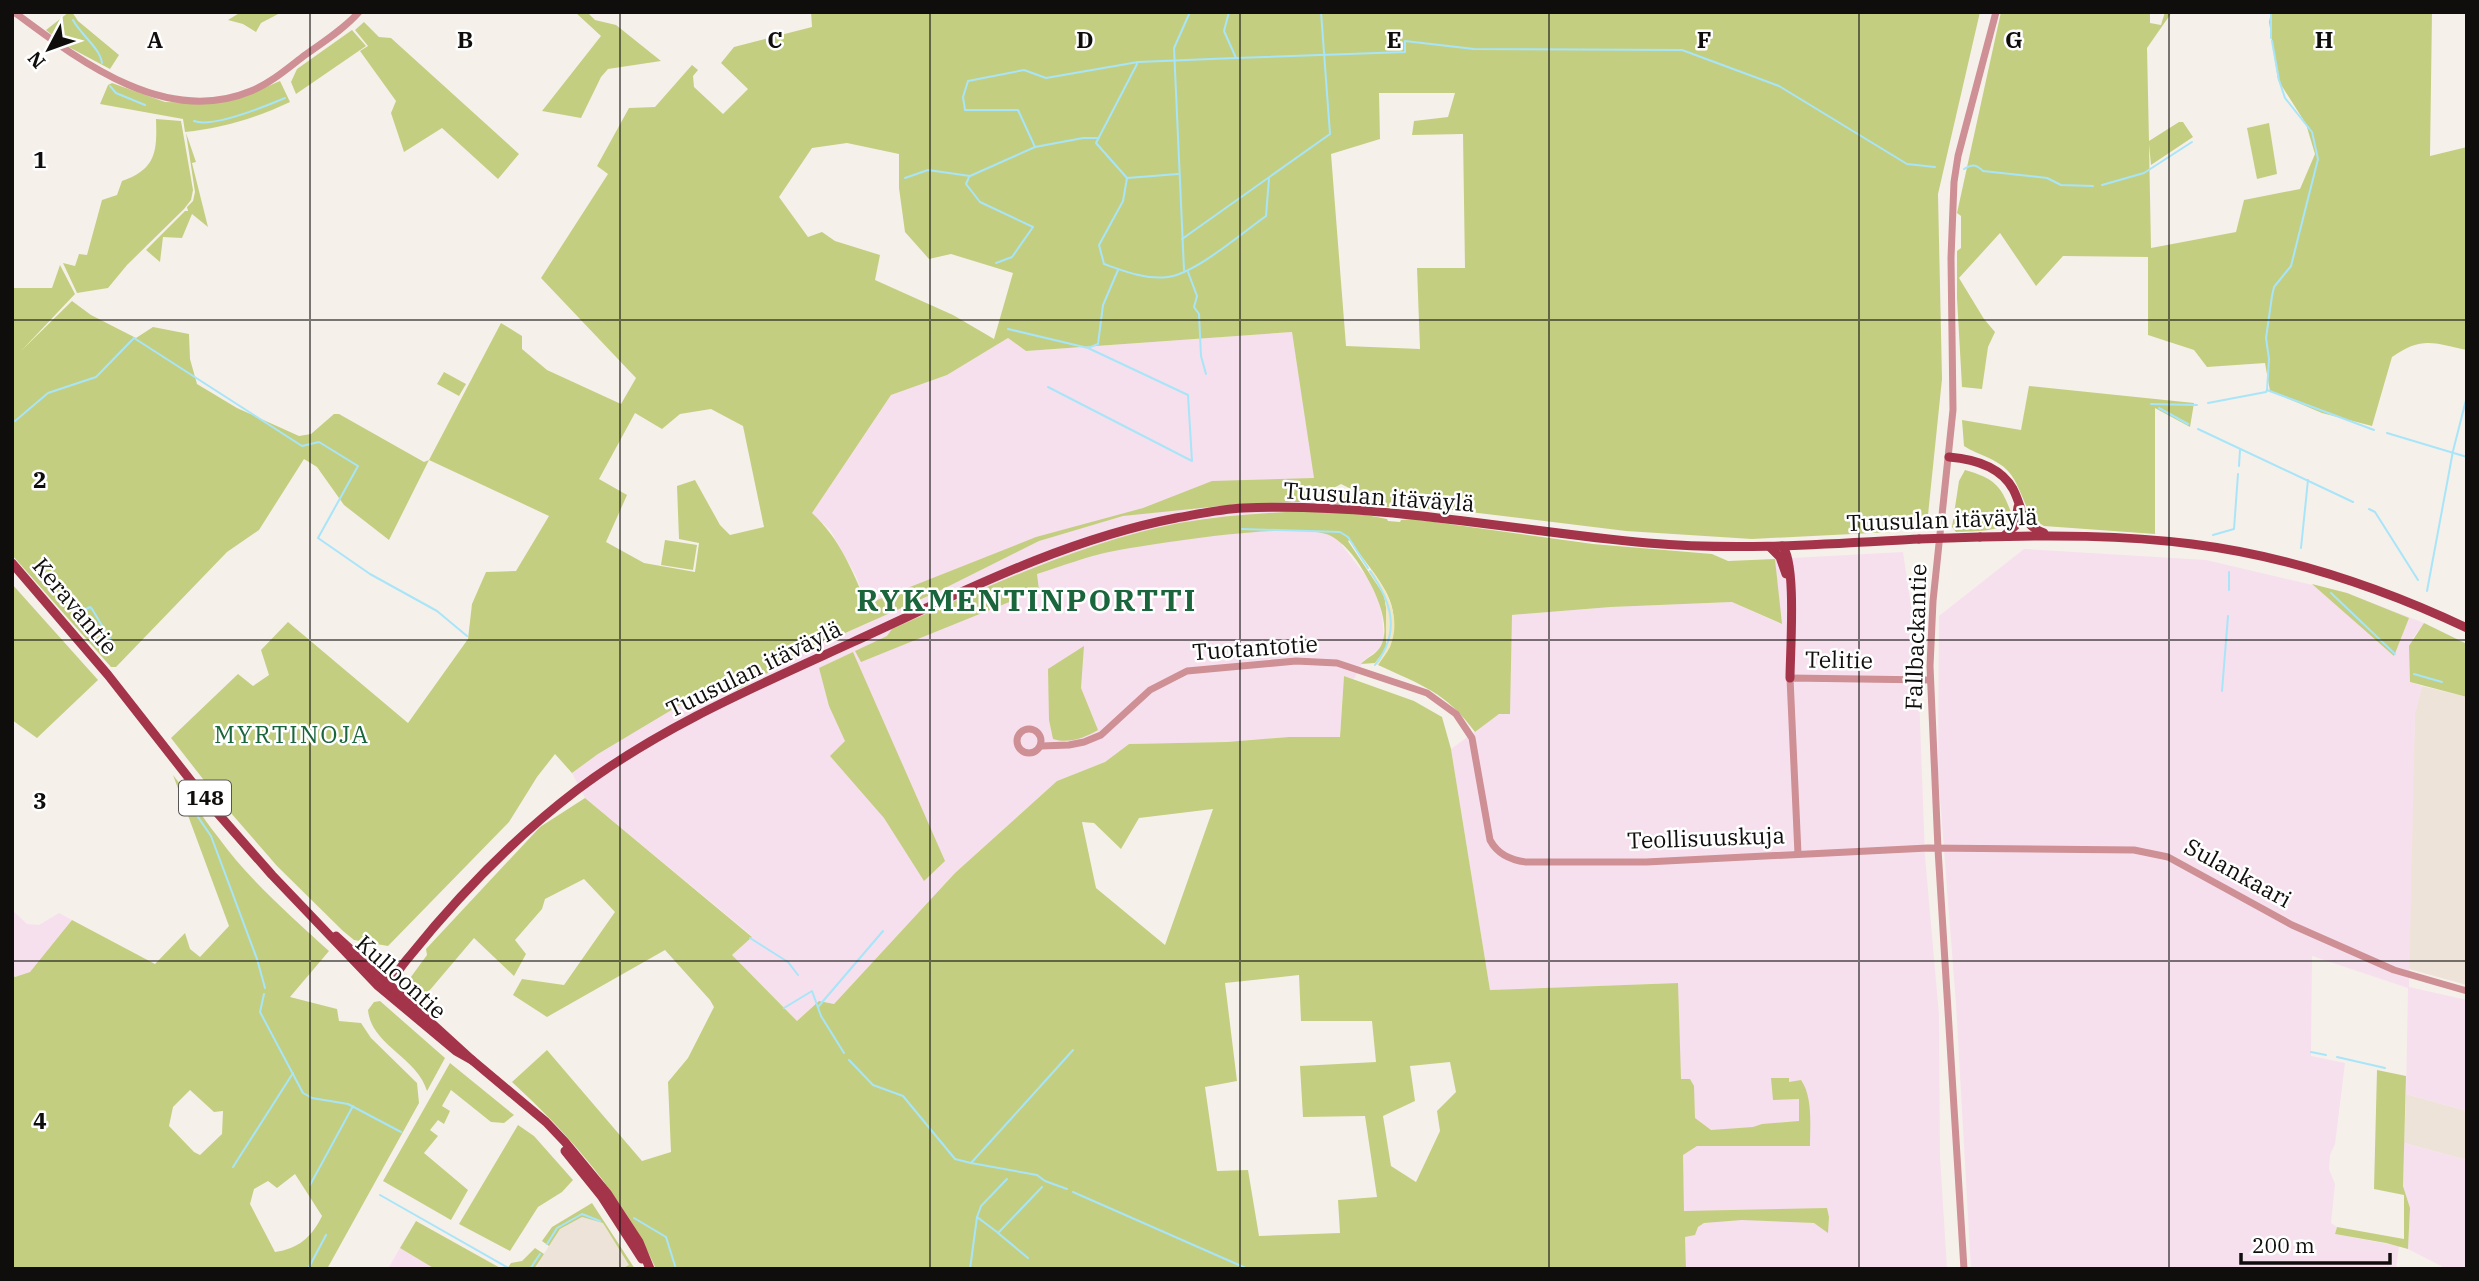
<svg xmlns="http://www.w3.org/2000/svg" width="2479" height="1281" font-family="'IBM Plex Serif',serif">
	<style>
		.built { fill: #eee3d8 }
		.industrial { fill: #f6e0ed }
		.green { fill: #c4ce80; fill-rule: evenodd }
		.sand { fill: #f1e8c2 }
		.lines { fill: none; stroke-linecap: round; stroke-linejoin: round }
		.stream { stroke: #a8e5f8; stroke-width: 2 }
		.minor { stroke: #ce8f95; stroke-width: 7 }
		.major { stroke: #a4344a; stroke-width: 9 }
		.major-bridge { stroke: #a4344a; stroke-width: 9 }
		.grid { fill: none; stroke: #100e0c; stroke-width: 2; stroke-opacity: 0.55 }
		.labels { text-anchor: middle; stroke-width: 5; stroke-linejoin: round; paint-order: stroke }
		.shield { fill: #fff; stroke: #585655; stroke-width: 2 }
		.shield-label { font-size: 21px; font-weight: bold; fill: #100e0c }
		.street-label { font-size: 23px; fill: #100e0c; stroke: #fff }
		.neighbourhood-label { font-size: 24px; letter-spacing: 2px; fill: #1a653b; stroke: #fff }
		.district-label { font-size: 30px; font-weight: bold; letter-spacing: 2px; fill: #1a653b; stroke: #fff }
		.grid-label { font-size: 23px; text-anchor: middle; font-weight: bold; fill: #100e0c; stroke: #fff; stroke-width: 5; stroke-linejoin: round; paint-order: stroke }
	</style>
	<rect width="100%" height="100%" fill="#f6f0eb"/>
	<!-- built -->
	<g class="built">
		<polygon points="2422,686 2467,697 2467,985 2409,969 2408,935 2415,713"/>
		<polygon points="2406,1094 2467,1111 2467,1160 2404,1143"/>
		<polygon points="582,1217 603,1223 630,1265 622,1269 534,1269 560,1229"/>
	</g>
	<!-- industrial -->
	<g class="industrial">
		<polygon points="1292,332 1315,478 1345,513 1342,545 1368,579 1379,601 1382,616 1384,638 1379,649 1364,660 1354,679 1344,676 1340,737 1289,737 1227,742 1129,744 1105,762 1057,781 955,873 834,1004 819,1001 797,1021 732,955 752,936 585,798 572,773 598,754 710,687 734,676 737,690 814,647 873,621 856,576 830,530 812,513 891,395 947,375 1008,338 1026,351"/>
		<polygon points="2024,549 2206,560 2347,593 2424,623 2413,638 2410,682 2422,686 2415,714 2409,987 2467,1000 2467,1111 2406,1094 2408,988 2312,956 2311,1056 2345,1063 2335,1144 2330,1155 2329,1169 2335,1184 2331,1223 2337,1227 2335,1234 2399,1246 2396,1269 1971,1269 1956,1004 1938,772 1939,616"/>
		<polygon points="1903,552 1912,613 1915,668 1918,668 1925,856 1939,1015 1940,1156 1947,1269 1686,1269 1677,983 1490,990 1451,749 1499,714 1510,713 1511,615 1611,607 1732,602 1781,624 1775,559"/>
		<polygon points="12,910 27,924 39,925 59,913 72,920 30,972 15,977 12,975"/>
		<polygon points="2404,1143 2467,1160 2467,1269 2447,1269 2408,1249 2410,1208 2403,1186"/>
		<polygon points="400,1248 435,1269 388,1269"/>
	</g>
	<!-- green -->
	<g class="green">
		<polygon points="69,12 72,12 78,21 119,55 110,69 63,44 46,30"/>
		<polygon points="241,12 282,12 261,23 256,32 243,24 228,20"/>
		<polygon points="575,12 587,12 595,20 616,25 661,61 608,69 601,77 581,118 542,111 601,36"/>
		<path d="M811,12H1980L1938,194L1942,379L1928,515L1892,532L1752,539L1626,531L1453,510L1361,506L1349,488L1341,484L1312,500H1302L1301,502L1240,504L1123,516L1039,541L937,592L814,647L737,690L733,676L710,687L598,754L572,773L555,754L537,777L509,822L388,946L354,940L343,931L277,866L217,797L171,738L238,674L253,686L269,675L261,650L288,622L408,723L468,639L472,604L486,572L516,571L549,516L429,460L389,540L344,505L317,467L304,459L259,530L227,552L116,667H111L12,555V288H52L60,265L75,294L21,351L72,301L91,315L136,338L153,327L189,334L190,359L197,384L237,408L299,436L311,434L334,414H339L424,462L429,460L501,323L522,336V349L547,370L621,404L636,378L541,278L608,174L597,166L629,108L655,107L692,65L698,70L693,76L694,87L723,114L748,89L721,63L734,47L812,27ZM1379,93H1455L1448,117L1414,121L1412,135L1463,134L1465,268H1417L1420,349L1346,346L1331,154L1380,139ZM847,143L899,154V188L905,232L929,259L951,254L1013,273L994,339L953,315L875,280L880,255L835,241L822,232L808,237L779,197L812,148ZM1292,332L1314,478L1212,481L1143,508L1036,537L867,604C851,569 841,540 812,513L891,395L947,375L1008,338L1026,351ZM711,409L743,426L764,527L730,535L720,525L695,480L677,486L679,539L699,543L695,572L644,563L606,542L627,495L599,479L635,413L662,429L680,414Z"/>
		<path d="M2001,12H2150V23L2161,25L2165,12H2172L2147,48L2149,141L2179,122H2183L2193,137L2151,165L2149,144L2151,248L2236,232L2244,200L2300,189L2315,154L2306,124L2278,80L2269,22L2271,12H2432L2430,156L2467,147V350C2433,343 2422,336 2392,357L2372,426L2322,413L2270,391L2265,363L2207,367L2194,350L2148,335V257L2063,256L2036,286L2000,233L1959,278L1984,319L1995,332L1988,347L1982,389L1962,387L1957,298V251L1961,248V216L1957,213Z"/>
		<polygon points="364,22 379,37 391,38 519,154 498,179 442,128 404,152 391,113 396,101 360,51 368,46 355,30"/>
		<polygon points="352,30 366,46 296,94 291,82 297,69"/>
		<path d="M280,81L290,102C256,118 222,128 185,132L183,119L100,104L108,85L112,83L165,102L207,103L243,97Z"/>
		<path d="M156,119L181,121L193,190L191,200L184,209L127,265L108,288L77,293L63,263L75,266L79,254L87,255L102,200L117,195L122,181C157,169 157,150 156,119Z"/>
		<polygon points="2269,123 2277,174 2257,179 2247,128"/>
		<polygon points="186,133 196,162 192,163 208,227 192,214 182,238 163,237 160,262 146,250 185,211 188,211 187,207 193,201 195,192"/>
		<polygon points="444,372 466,384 459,396 437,384"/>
		<path d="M2029,386L2194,403L2190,427L2155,408V534L2044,526C2023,515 2023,487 2008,471C1996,458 1978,455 1964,446L1962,420L2021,430Z"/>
		<path d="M1965,470C1997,479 2002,487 2013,518C2002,533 1973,531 1956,532L1952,527L1959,481Z"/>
		<polygon points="1341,488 1352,496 1355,506 1315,502"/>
		<path d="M1286,512C1319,512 1354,511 1387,519L1388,521L1400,522L1401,520L1413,519L1593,544L1712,554L1728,561L1775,559L1782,624L1732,602L1611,607L1512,615L1510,714H1499L1475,732C1446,692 1421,685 1378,665C1414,608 1381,586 1350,540L1348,541L1384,595L1386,607V649L1375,663L1361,664C1366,658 1373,656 1378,650C1392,634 1380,602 1371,585C1362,567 1349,546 1331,536C1299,520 1153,544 1114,551C1088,556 1062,566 1037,574L1039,590L861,662L855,651L887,636L892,629C985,588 1079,543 1179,523C1214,517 1250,514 1286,512Z"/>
		<polygon points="665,540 697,545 693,570 661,565"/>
		<polygon points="12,584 98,680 37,738 12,720"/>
		<polygon points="2312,584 2347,593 2409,618 2394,656"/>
		<polygon points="2424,623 2467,644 2467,697 2410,682 2409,646"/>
		<path d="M1084,646L1081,688L1098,730C1084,738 1069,744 1053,739L1049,720L1048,669Z"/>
		<polygon points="853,652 945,861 924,881 884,818 830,756 845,741 829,706 819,668"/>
		<path d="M1344,676L1414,701L1442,717L1451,749L1490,990L1678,983L1681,1079H1690L1694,1086L1695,1118L1711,1130L1753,1127L1762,1124L1799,1121V1099L1773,1100L1771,1078H1789V1082L1801,1080C1813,1097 1810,1125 1810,1146H1697L1683,1155L1684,1211L1827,1208L1829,1217L1828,1233L1814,1223L1742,1220L1704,1223L1698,1227L1695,1235L1685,1237L1686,1269H656C624,1197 569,1134 512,1082L547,1050L642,1161L671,1152L668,1082L688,1058L714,1007L710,1000L665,950L547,1017L513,995L522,979L564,985L615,912L584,879L545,899L542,909L515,940L526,954L514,976L474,938L424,997L405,985L427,955L426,949L540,827L585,798L752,937L732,955L797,1021L819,1001L834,1004L955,873L1057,781L1105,762L1129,744L1227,742L1289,737H1340ZM1213,809L1165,945L1096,888L1082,822L1094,823L1121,849L1139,818ZM1299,975L1301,1021H1372L1376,1062L1300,1066L1303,1117L1365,1116L1377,1197L1338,1200L1340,1233L1259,1236L1248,1170L1217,1171L1205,1087L1237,1081L1225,983ZM1450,1062L1456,1092L1437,1111L1440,1131L1416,1182L1391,1166L1383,1116L1415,1101L1410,1066Z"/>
		<path d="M173,775C189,795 202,817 218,837C249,880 290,915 329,951L290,997L337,1009L339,1021L361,1023L371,1038L417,1083L419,1103L327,1269H12V975L15,977L30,972L72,920L155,964L185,933L190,949L200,957L229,926ZM190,1090L214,1112L223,1111L222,1134L200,1155L194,1152L169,1126L173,1107ZM295,1174L322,1216C312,1237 298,1249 275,1252L250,1204L254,1189L268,1181L277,1188Z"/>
		<path d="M380,1001L445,1058L427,1091C417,1057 371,1045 368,1010L374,1002Z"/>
		<polygon points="450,1063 514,1115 504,1123 491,1122 451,1090 442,1106 450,1111 444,1124 438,1120 430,1130 438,1136 424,1153 468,1190 451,1220 383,1181"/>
		<polygon points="2377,1070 2406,1076 2403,1186 2410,1208 2408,1249 2386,1243 2335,1234 2337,1227 2404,1239 2404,1195 2374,1189"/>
		<polygon points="518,1125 534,1136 573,1180 562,1192 538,1207 510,1251 459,1224"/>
		<polygon points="592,1203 635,1269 622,1269 629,1265 603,1223 582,1217 560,1229 549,1246 542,1241 552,1227"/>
		<polygon points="416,1221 502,1269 435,1269 400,1248"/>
		<polygon points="535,1248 544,1254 534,1269 507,1269 511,1263 522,1261"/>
	</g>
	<!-- sand -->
	<path class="sand" d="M1372,570C1388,592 1402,619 1390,647C1387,653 1382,659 1378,665L1375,663L1386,649V607L1384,595L1369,572Z"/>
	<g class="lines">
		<!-- stream -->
		<g class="stream">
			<polyline points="1229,12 1224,31 1236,58 1405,52 1405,41 1474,49 1682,50 1779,86 1907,164 1935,167"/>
			<polyline points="2271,12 2271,38"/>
			<path d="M73,20C81,35 100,48 102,63"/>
			<polyline points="1137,64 1096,143 1127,178 1178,174"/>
			<polyline points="110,86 116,93 145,105"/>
			<path d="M194,121C212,128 266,106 285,98"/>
			<polyline points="1035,147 1018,110 965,110 963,97 968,81 1024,70 1046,78 1138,62 1235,58"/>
			<path d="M1964,169C1972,164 1976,164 1983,171L2047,178L2061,185L2093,186"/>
			<polyline points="969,177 966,184 980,202 1033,227 1012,257 996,263"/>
			<polyline points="905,178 928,170 970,176 1035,147 1083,138 1099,138"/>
			<path d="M1127,178L1123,201L1099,245L1104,264C1124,271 1146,280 1168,277C1196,273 1242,233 1266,216L1269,178"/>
			<polyline points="2102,185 2144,173 2192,142"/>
			<polyline points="1182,239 1330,134 1321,12"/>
			<polyline points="1184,270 1174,48 1190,12"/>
			<polyline points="1188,272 1197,296 1194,307 1199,314 1201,356 1206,374"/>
			<polyline points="1008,329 1088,348 1188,395 1192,461 1048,387"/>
			<polyline points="1088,348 1098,344 1103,305 1118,270"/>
			<polyline points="2267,390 2269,359 2266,338 2272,296 2274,287 2291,266 2318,159 2312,132 2285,98 2279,80 2272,41"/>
			<polyline points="2208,403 2266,392 2267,390 2374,430"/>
			<polyline points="2151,404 2197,405"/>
			<polyline points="2159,408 2188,424"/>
			<polyline points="15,421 48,393 96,377 134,338 302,446 319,442 358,466 318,538 370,574 437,611 467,636"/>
			<polyline points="2198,429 2353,502"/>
			<polyline points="2387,433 2467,457"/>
			<polyline points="2239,466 2240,450"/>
			<polyline points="2369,509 2375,512 2418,580"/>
			<polyline points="1242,529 1340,532 1348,537 1368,568"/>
			<polyline points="2213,535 2234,529 2238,474"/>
			<polyline points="2301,548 2308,480"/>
			<path d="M1370,571C1392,603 1401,632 1375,665"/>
			<polyline points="58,583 72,602 84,610 90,607 92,609 112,642"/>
			<polyline points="2229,590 2229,572"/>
			<polyline points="2427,591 2453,451 2467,396"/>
			<polyline points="2331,593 2395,654"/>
			<polyline points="2414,674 2442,682"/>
			<polyline points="2222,691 2228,616"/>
			<polyline points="190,792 188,793 198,817 211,836 257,959 265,988"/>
			<polyline points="750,938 788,962 798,975"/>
			<polyline points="264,994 260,1012 303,1093 312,1098 348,1104 401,1132"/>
			<polyline points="818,1007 883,931"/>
			<polyline points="784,1008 812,991 821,1016 844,1053"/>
			<polyline points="2311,1052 2326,1055"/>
			<polyline points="2337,1057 2385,1068"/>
			<polyline points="849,1060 873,1085 903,1096 955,1159 971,1163 1073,1050"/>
			<polyline points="971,1163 1037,1175 1045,1181 1067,1189"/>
			<polyline points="233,1167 293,1073"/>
			<polyline points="310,1185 353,1106"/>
			<polyline points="1073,1192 1248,1269"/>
			<polyline points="380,1195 510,1269"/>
			<polyline points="977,1217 997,1232"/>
			<polyline points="634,1218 666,1237 676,1269"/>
			<polyline points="547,1244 557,1228 582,1214 600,1221"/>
			<polyline points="1028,1258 998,1233 1042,1187"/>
			<polyline points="308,1269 326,1235"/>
			<polyline points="530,1269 540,1254"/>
			<polyline points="970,1269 977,1217 981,1206 1007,1179"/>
		</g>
		<!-- minor -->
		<g class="minor">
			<path d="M14,12C80,61 165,127 251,91C271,83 288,68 305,55C323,42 344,29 359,12"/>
			<circle cx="1029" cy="741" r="12"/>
			<path d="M1041,746L1069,745L1084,742L1101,735L1150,690L1187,671L1296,661L1337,663L1427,693L1456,714L1472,738L1490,840C1498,855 1511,860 1526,862H1646L1928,848L2134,850L2168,857L2292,925L2394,970L2467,991"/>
			<polyline points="1798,854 1790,678 1930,680"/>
			<polyline points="1964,1269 1938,849 1930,666 1933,601 1953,410 1951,258 1954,182 1958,156 1996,12"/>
		</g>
		<!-- major -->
		<g class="major">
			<path d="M1949,457C1974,459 2000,466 2013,489C2023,508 2020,524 2044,533"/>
			<polyline points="2004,536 2015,526 2018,507"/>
			<path d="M1980,537C2051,535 2122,535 2192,544C2288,556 2380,587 2467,628"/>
			<path d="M1782,546C1797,560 1790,654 1790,678"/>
			<polyline points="1770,547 1780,557 1786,574"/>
			<polyline points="12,563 108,675 206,800 272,875 377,985 456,1051 472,1060"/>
			<polyline points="336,936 472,1060 546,1122 565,1142 607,1193 639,1242 650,1269"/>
			<path d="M384,990C393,980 400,967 409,957C459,895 514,838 577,790C660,727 759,685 853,642C958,594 1062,540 1176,518C1199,514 1221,509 1243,508C1379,502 1514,531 1648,543C1739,551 1829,544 1919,539"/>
			<polyline points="565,1151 602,1197 642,1259"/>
		</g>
		<!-- major-bridge -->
		<polyline class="major-bridge" points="1919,539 1980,537"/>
	</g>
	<!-- grid -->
	<path class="grid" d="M310,12V1269M620,12V1269M930,12V1269M1240,12V1269M1549,12V1269M1859,12V1269M2169,12V1269M12,320H2467M12,640H2467M12,961H2467"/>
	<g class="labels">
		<!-- shield labels -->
		<rect class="shield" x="179" y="780.5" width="52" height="35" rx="5"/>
		<g class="shield-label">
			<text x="205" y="805">148</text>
		</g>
		<!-- street labels -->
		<g class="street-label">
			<text transform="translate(1379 497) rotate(4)" y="8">Tuusulan itäväylä</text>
			<text transform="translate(1942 520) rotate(-2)" y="8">Tuusulan itäväylä</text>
			<text transform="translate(75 606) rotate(50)" y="8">Keravantie</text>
			<text transform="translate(1916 637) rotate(-88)" y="8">Fallbackantie</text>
			<text transform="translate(1255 648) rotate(-4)" y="8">Tuotantotie</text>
			<text transform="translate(1839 660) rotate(1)" y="8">Telitie</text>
			<text transform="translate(754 669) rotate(-26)" y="8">Tuusulan itäväylä</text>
			<text transform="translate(1706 838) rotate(-2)" y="8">Teollisuuskuja</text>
			<text transform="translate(2238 873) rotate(29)" y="8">Sulankaari</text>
			<text transform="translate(401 977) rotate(42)" y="8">Kulloontie</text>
		</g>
		<!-- neighbourhood labels -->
		<g class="neighbourhood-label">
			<text x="292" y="743">MYRTINOJA</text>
		</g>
		<!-- district labels -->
		<g class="district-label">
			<text x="1027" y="611">RYKMENTINPORTTI</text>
		</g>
	</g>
	<g class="grid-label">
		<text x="155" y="48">A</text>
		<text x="465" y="48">B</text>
		<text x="775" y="48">C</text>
		<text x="1085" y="48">D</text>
		<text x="1394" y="48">E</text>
		<text x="1704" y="48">F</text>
		<text x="2014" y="48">G</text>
		<text x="2324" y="48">H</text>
		<text x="40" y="168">1</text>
		<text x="40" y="488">2</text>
		<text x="40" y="809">3</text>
		<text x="40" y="1129">4</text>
	</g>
	<!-- border -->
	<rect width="2479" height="1281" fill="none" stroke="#100e0c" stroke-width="28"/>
	<!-- north arrow -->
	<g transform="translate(49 49) rotate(229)" stroke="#ffffff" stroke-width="5" paint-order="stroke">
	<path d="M0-5L12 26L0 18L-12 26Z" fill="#100e0c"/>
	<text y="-10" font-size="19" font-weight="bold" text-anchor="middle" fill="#100e0c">N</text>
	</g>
	<!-- scale -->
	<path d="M2241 1253v10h149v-10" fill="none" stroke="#100e0c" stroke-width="3.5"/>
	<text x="2252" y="1253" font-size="21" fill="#100e0c" stroke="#ffffff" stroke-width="5" paint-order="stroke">200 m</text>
</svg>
